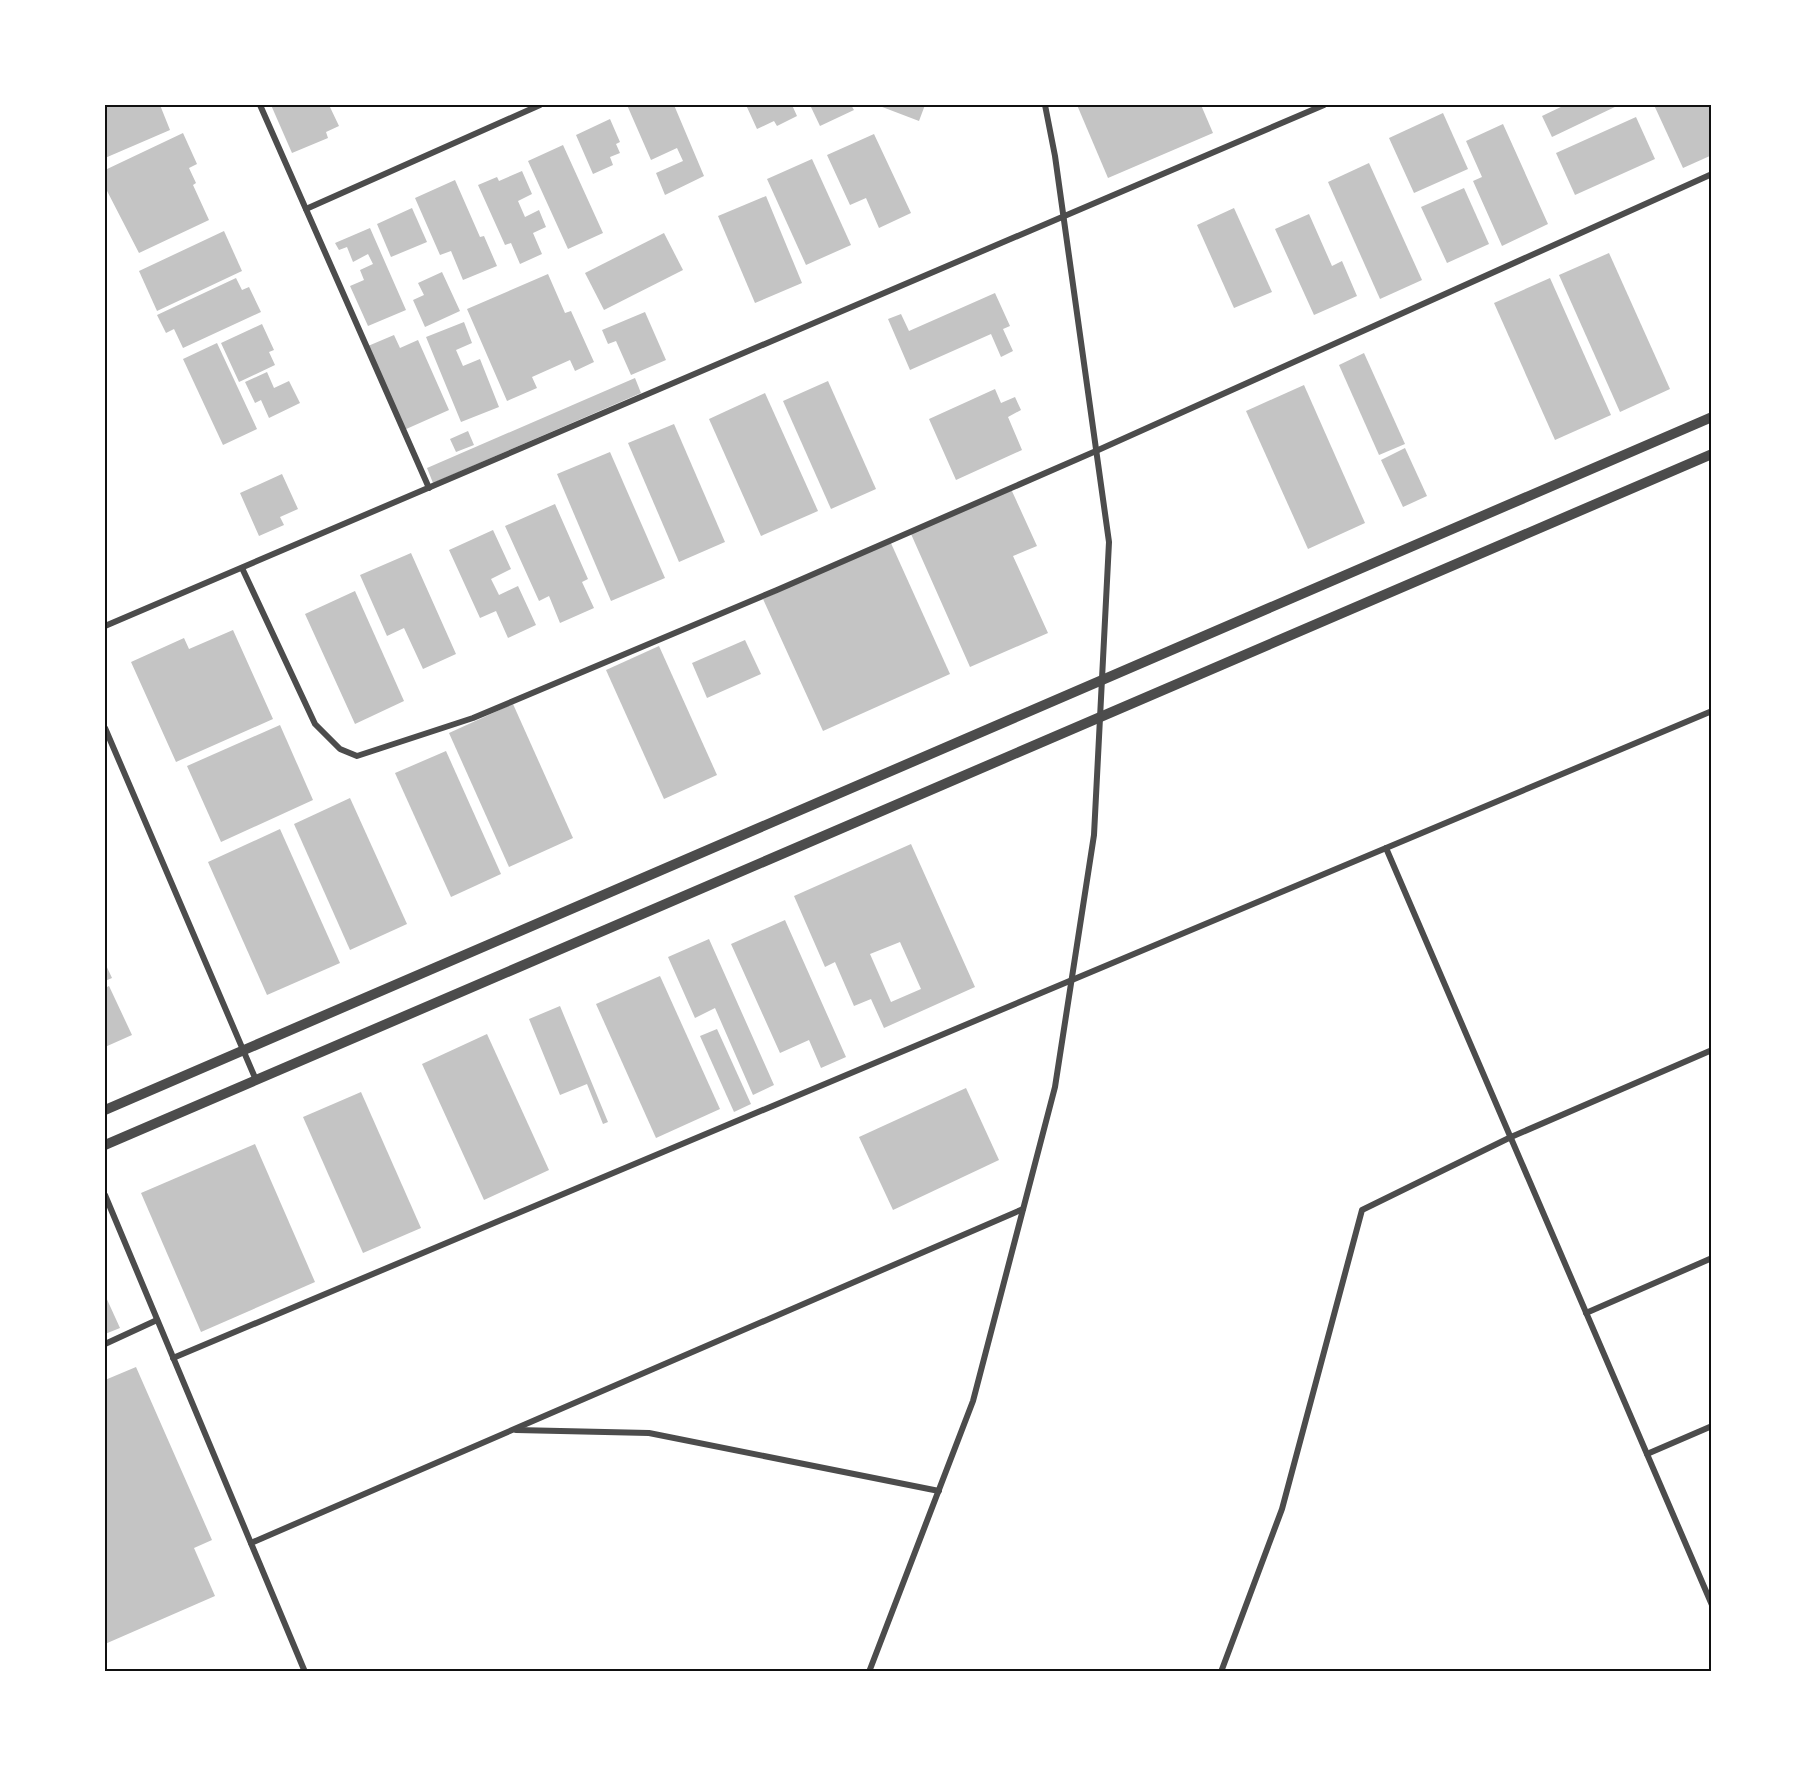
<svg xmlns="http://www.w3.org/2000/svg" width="1817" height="1777" font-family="Quicksand,sans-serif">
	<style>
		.building { fill: #c4c4c4; fill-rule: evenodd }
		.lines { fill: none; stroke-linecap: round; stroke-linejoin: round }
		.minor { stroke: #4c4c4c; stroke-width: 6 }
		.tertiary { stroke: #4c4c4c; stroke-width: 10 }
		.neatline { fill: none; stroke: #111; stroke-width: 2 }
	</style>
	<rect width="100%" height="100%" fill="#fff"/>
	<!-- building -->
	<g class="building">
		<polygon points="105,105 160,105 170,130 105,158"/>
		<polygon points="271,105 329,105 339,126 326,132 328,138 292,153"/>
		<polygon points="627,105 674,105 704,176 665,195 656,173 683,161 677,148 651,160"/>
		<polygon points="746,105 792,105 797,116 777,126 774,121 757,129"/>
		<polygon points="810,105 851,105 854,110 820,126"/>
		<polygon points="877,105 925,105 919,121"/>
		<polygon points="1077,105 1201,105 1213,133 1108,178"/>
		<polygon points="1565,105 1619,105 1552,137 1542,116"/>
		<polygon points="1654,105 1712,105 1712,155 1683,168"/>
		<polygon points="1443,113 1468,169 1414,193 1389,138"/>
		<polygon points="1636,117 1655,159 1575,195 1556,153"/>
		<polygon points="610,119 620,142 616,144 620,153 610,157 613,165 593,174 576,135"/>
		<polygon points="1503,124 1548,224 1502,246 1473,181 1482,177 1466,141"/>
		<polygon points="183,133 197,164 189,168 196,183 193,185 209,220 139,253 105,187 105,170"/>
		<polygon points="874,134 911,213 879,228 866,198 850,205 827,155"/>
		<polygon points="563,145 603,233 568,249 528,161"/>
		<polygon points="812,159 851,245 806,265 767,179"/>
		<polygon points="1369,163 1422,280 1380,299 1328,182"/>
		<polygon points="522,171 532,194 518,201 525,217 539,210 546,227 533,233 542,254 520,264 511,243 505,245 478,185 497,177 499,181"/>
		<polygon points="455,180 480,237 484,236 497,266 463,280 451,251 440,255 415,198"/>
		<polygon points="1464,188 1489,244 1447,263 1421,207"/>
		<polygon points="766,196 802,283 755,303 718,216"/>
		<polygon points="412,208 427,242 391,257 377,224"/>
		<polygon points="1234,208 1272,292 1234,308 1197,225"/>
		<polygon points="1309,214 1332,266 1342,261 1357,296 1314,315 1275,229"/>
		<polygon points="370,228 406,310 368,326 350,286 364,280 360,270 373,264 368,254 353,262 347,247 339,250 335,243"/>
		<polygon points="224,231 242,271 157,311 139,271"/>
		<polygon points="664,233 683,270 604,310 585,273"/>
		<polygon points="1609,253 1670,389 1620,412 1559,275"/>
		<polygon points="442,272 460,311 425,327 413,300 424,295 418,283"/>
		<polygon points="548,274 565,313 571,311 594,362 575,371 570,360 532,377 537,388 507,401 467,309"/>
		<polygon points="236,278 242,290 249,287 261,312 183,348 174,329 166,333 157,315"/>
		<polygon points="1550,278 1611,415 1555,440 1494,303"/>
		<polygon points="995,293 1010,326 1003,329 1013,351 1001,357 991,334 910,370 888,319 901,314 909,331"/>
		<polygon points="645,312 666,360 631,375 616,341 608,344 602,330"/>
		<polygon points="464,322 472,343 456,350 463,366 480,359 499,407 461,422 426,337"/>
		<polygon points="262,324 274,350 269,352 275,365 239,382 221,343"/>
		<polygon points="394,335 400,348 418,340 449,410 404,430 368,346"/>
		<polygon points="217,343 257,429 223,445 183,359"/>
		<polygon points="1364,353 1405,444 1379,455 1339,365"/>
		<polygon points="267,372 274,388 289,381 300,403 269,418 261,400 255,403 245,382"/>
		<polygon points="635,378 641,393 433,483 427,468"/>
		<polygon points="828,381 876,489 831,509 783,401"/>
		<polygon points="1304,385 1365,523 1308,549 1246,411"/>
		<polygon points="995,389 1001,403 1015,397 1021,410 1008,417 1022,450 956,480 929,419"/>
		<polygon points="765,393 818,511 761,536 709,419"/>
		<polygon points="674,424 725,542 679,562 628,443"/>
		<polygon points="468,431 474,445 456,452 450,439"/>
		<polygon points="1405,448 1427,496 1403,507 1381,460"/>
		<polygon points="610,452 665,578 611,601 557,474"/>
		<polygon points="282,474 298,509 280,517 284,525 259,536 240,493"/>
		<polygon points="1011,489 1037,546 1013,556 1048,633 970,667 911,534"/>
		<polygon points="555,504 588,579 582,582 594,608 560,623 549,596 539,601 505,526"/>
		<polygon points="493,530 511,569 491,579 499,595 518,586 536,625 508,638 496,611 480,618 449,550"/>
		<polygon points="890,541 950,674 823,731 763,599"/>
		<polygon points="411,553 456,654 423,669 404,628 387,636 360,575"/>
		<polygon points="355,591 404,701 355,724 305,614"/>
		<polygon points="233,630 273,719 176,762 131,662 184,638 189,649"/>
		<polygon points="745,640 761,674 707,698 692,663"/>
		<polygon points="659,646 717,775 664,799 606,670"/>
		<polygon points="513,704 573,838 509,867 449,733"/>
		<polygon points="280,725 313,800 221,842 187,766"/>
		<polygon points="446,751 501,874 451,897 395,773"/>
		<polygon points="350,798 407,924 350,950 294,824"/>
		<polygon points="280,829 340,963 267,995 208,862"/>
		<path d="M911,844L975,987L884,1028L871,999L854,1006L835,962L825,967L794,896ZM900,942L921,989L891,1002L870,954Z"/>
		<polygon points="785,920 846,1057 821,1068 809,1040 780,1053 731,944"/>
		<polygon points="709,939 774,1085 753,1095 715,1008 695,1018 668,957"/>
		<polygon points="105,963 112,978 105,981"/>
		<polygon points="660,976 720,1109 656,1138 596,1004"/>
		<polygon points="109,986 132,1035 105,1047 105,988"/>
		<polygon points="560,1006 608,1122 603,1124 587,1084 560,1095 529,1019"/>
		<polygon points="717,1029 751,1104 734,1112 700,1036"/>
		<polygon points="487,1034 549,1170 484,1200 422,1064"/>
		<polygon points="966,1088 999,1160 893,1210 859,1137"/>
		<polygon points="361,1092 421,1228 363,1253 303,1117"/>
		<polygon points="255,1144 315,1282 201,1332 141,1193"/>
		<polygon points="105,1295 120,1328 105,1334"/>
		<polygon points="136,1367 212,1540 194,1548 215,1596 105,1644 105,1380"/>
	</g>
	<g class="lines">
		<!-- minor -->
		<g class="minor">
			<polyline points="260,105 429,488"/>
			<polyline points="306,209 540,105"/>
			<polyline points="242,568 315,724 340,749 357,756 473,718 777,590 1096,451 1712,174"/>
			<polyline points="105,626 1324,105"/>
			<polyline points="105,728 256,1080"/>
			<polyline points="1386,848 1712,1605"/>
			<polyline points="105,1195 305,1672"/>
			<polyline points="1586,1313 1712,1258"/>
			<polyline points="105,1344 157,1320"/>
			<polyline points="173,1358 1712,711"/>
			<polyline points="516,1430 649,1433 939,1491"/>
			<polyline points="1647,1454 1712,1426"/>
			<polyline points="251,1543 1023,1209"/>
			<polyline points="869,1672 973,1401 1055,1087 1094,835 1109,542 1055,156 1045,105"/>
			<polyline points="1221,1672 1282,1509 1362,1210 1511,1137 1712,1050"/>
		</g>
		<!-- tertiary -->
		<g class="tertiary">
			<polyline points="105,1110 1712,417"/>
			<polyline points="105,1145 1712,454"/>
		</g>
	</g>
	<!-- border -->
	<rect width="1817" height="1777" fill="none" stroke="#ffffff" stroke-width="213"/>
	<rect x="106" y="106" width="1604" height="1564" class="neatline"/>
</svg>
